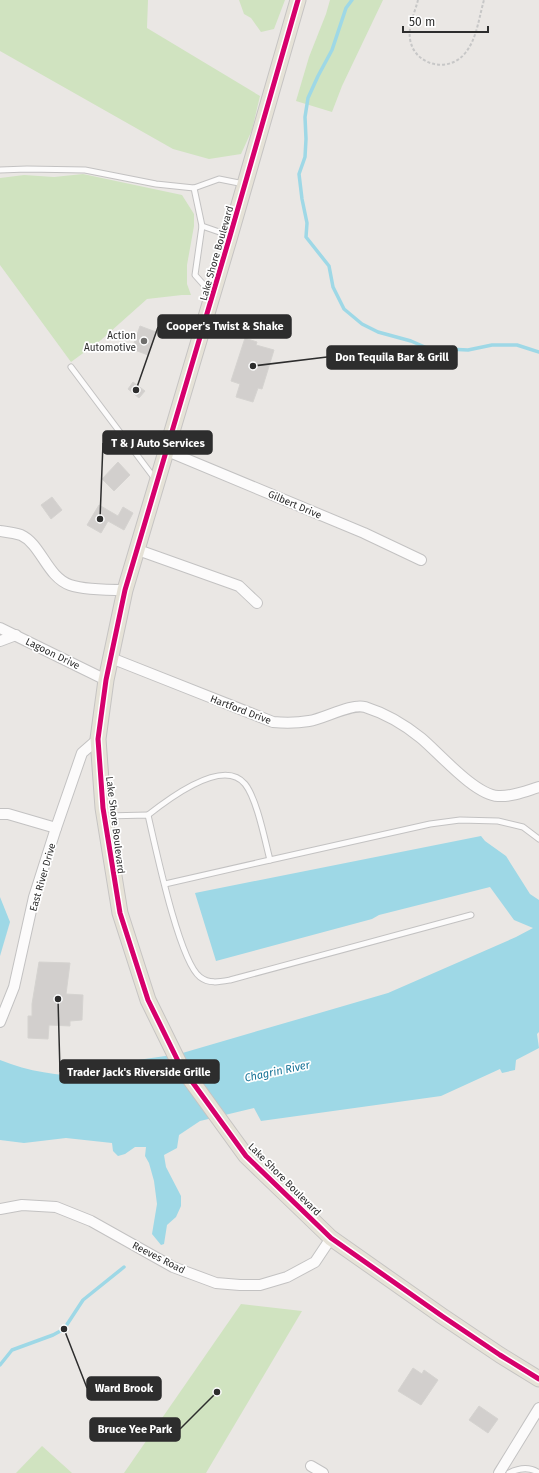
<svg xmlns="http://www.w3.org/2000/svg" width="539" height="1473" font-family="'Fira Sans',sans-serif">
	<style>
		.green { fill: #d0e3c0 }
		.water { fill: #9ed8e6 }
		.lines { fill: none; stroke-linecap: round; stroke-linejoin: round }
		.stream { stroke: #9ed8e6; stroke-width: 3.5 }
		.building { fill: #d2cfcd; stroke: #d5d3d0 }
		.lane-casing { stroke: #c3c2c2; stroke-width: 7 }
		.street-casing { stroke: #c3c2c2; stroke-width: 12 }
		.primary-casing { stroke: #c6c4c3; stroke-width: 17 }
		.path { stroke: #c7c7c7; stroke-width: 2; stroke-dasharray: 3 2; stroke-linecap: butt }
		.lane { stroke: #fcfbfb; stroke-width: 5 }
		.street { stroke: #fcfbfb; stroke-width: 10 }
		.primary { stroke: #e6e2d7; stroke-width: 15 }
		.cycleway-casing { stroke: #fff; stroke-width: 8 }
		.cycleway { stroke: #d6006c; stroke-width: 5 }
		.poi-dot { fill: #6f6e6d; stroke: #fff; stroke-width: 1.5 }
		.labels { text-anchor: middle; stroke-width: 3.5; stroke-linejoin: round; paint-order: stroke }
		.street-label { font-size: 10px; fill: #2d2d2d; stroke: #fff }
		.poi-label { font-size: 10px; fill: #2d2d2d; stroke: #fff; text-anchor: end }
		.water-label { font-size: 11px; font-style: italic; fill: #187397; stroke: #fff }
		.leader { fill: none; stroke: #2d2d2d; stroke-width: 1.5 }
		.callout-dot { fill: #2d2d2d; stroke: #fff; stroke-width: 1.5 }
		.callout { fill: #2d2d2d; stroke: #2d2d2d; stroke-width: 1.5 }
		.callout-label { font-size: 11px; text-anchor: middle; font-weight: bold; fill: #fff }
	</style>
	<rect width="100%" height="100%" fill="#eae7e4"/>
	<!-- green -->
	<g class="green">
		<polygon points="0,0 148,0 147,28 260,96 252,130 241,154 209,159 173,149 0,51"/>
		<polygon points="239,0 285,0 274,29 261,32 251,18 244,14"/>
		<polygon points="330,0 383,0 342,86 332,112 296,101 309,57 326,14"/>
		<polygon points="83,174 182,195 194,214 194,226 187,265 187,284 191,295 182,295 147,299 101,340 71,362 0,265 0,178 24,175 54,177"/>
		<polygon points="241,1304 302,1311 206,1473 124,1473"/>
		<polygon points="42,1446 72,1473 16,1473"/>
	</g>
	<!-- water -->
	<g class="water">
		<path d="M481,836L485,841L506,856L530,894L539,900V1032L537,1034L539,1048L516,1060L515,1070L502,1073L500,1069L441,1096L261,1121L254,1108L200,1121L179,1135L177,1148L164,1155L166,1167L181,1196V1206L176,1217L167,1225L164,1244L161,1245L152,1234L157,1204L154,1181L149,1163L145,1156L146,1147H135L125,1154L118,1156L113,1151L112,1143L66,1138L24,1143L0,1140V1060C29,1072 58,1075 88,1077L90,1067L179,1054L388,993L516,937L533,928L514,920L490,887L379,915L372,919L216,961L195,893Z"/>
		<polygon points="0,897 10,922 0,956"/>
	</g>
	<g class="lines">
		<!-- stream -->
		<g class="stream">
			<polyline points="352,0 346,8 332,50 318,76 308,98 305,117 306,139 305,157 299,174 302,199 307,223 306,237 329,266 333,287 344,309 362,324 378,332 411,341 427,348 468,350 492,345 517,345 539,352"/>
			<polyline points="0,1365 12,1350 53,1335 64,1329 83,1300 124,1267"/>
		</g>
	</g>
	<!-- building -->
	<g class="building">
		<polygon points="140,326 156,332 148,355 132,349"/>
		<polygon points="245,338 257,342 256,345 274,350 262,389 258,388 253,402 236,397 240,384 231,381"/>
		<polygon points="133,382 145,391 139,398 128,389"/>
		<polygon points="118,462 130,475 114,491 102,479"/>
		<polygon points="52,497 62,510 51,519 41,505"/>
		<polygon points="99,505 118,516 123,507 133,513 124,530 108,521 101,533 87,525"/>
		<polygon points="39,962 70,963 66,994 83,995 82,1020 70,1021 70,1026 49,1025 48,1039 28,1038 28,1016 32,1016 32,1004"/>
		<polygon points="413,1368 422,1374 424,1370 438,1380 421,1405 398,1391"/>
		<polygon points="479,1406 498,1419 488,1433 469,1420"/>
	</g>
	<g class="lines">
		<!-- lane casing -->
		<g class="lane-casing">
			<g id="lane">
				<polyline points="0,170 27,169 85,170 156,184 194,188 219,179 244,184"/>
				<polyline points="194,188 202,226 195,275 211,293"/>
				<polyline points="202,226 228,235"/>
				<polyline points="71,367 155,479"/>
				<path d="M148,815C167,800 223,757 245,784C257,799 265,841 270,860L430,824L460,820L498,821L523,827L539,839"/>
				<path d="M105,816L148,815C155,845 179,961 200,977C209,984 219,982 230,980L471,915"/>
				<polyline points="165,884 270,860"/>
				<path d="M509,1473C519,1468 529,1466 539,1473"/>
			</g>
		</g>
		<!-- street casing -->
		<g class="street-casing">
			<g id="street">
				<polyline points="167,451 364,533 421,560"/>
				<path d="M0,531C7,532 15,533 21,535C41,544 47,577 70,585C84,590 110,590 125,590"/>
				<polyline points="138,550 239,586 257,603"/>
				<polyline points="0,628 106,680"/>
				<polyline points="0,641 16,635"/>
				<path d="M111,658L273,722C285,723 297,723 309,721C324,719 351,703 365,707C384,713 405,725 421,738C439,753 475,795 498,796C512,797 526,791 539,787"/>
				<polyline points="0,814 8,814 56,828"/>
				<polyline points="0,1022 14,987 34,897 56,828 82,753 98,739"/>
				<polyline points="0,1209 22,1205 56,1207 91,1221 173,1267 216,1283 240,1285 260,1285 287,1277 315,1262 331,1238"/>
				<polyline points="311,1466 323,1473"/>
				<polyline points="499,1473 539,1408"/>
			</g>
		</g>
		<!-- primary casing -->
		<g class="primary-casing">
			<polyline id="primary" points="298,0 230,236 125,590 106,680 98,739 103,808 120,913 148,1000 180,1065 246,1156 331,1238 442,1316 500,1355 539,1379"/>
		</g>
		<!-- path -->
		<path class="path" d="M418,0C415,12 408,26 410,39C414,66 450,74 466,52C477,38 479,17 484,0"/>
		<!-- lane -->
		<use href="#lane" class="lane"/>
		<!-- street -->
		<use href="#street" class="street"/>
		<!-- primary -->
		<use href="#primary" class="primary"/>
		<!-- cycleway casing -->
		<g class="cycleway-casing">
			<polyline id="cycleway" points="298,0 230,236 125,590 106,680 98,739 103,808 120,913 148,1000 180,1065 246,1156 331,1238 442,1316 500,1355 539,1379"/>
		</g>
		<!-- cycleway -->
		<use href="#cycleway" class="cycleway"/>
	</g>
	<!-- markers -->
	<circle class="poi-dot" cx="144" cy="341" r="4"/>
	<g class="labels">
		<!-- street labels -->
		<g class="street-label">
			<text transform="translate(216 253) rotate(-74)" y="4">Lake Shore Boulevard</text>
			<text transform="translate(295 504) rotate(23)" y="4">Gilbert Drive</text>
			<text transform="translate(53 653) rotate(26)" y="4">Lagoon Drive</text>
			<text transform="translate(241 709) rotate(21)" y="4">Hartford Drive</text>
			<text transform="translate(116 825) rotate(83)" y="4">Lake Shore Boulevard</text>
			<text transform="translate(42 877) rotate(-74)" y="4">East River Drive</text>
			<text transform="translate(285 1179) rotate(45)" y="4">Lake Shore Boulevard</text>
			<text transform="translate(159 1257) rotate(27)" y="4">Reeves Road</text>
		</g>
		<!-- poi labels -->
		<g class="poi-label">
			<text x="136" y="339">Action<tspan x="136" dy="12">Automotive</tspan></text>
		</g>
		<!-- water labels -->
		<g class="water-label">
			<text transform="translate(277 1071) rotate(-12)" y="4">Chagrin River</text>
		</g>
	</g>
	<!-- callouts -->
	<path class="leader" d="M136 390L158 327M253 366L327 357M100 519L103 443M58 999L60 1072M64 1329L87 1388M217 1392L180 1429"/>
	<g class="callout-dot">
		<circle cx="136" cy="390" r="4"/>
		<circle cx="253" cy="366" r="4"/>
		<circle cx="100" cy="519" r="4"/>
		<circle cx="58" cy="999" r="4"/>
		<circle cx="64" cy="1329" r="4"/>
		<circle cx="217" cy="1392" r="4"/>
	</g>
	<g class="callout">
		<rect x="158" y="315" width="133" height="23" rx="4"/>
		<rect x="327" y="346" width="130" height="23" rx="4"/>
		<rect x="103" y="431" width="109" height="23" rx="4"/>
		<rect x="60" y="1060" width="159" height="23" rx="4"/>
		<rect x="87" y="1377" width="74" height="23" rx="4"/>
		<rect x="90" y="1418" width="90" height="23" rx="4"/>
	</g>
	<g class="callout-label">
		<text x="225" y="330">Cooper's Twist &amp; Shake</text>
		<text x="392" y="361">Don Tequila Bar &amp; Grill</text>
		<text x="158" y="447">T &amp; J Auto Services</text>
		<text x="139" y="1076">Trader Jack's Riverside Grille</text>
		<text x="124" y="1392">Ward Brook</text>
		<text x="135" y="1433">Bruce Yee Park</text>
	</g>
	<!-- scale -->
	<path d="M403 26v6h85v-6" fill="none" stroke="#2d2d2d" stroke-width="2"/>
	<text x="409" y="26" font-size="12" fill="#2d2d2d" stroke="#ffffff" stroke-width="3" paint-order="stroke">50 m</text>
</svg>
